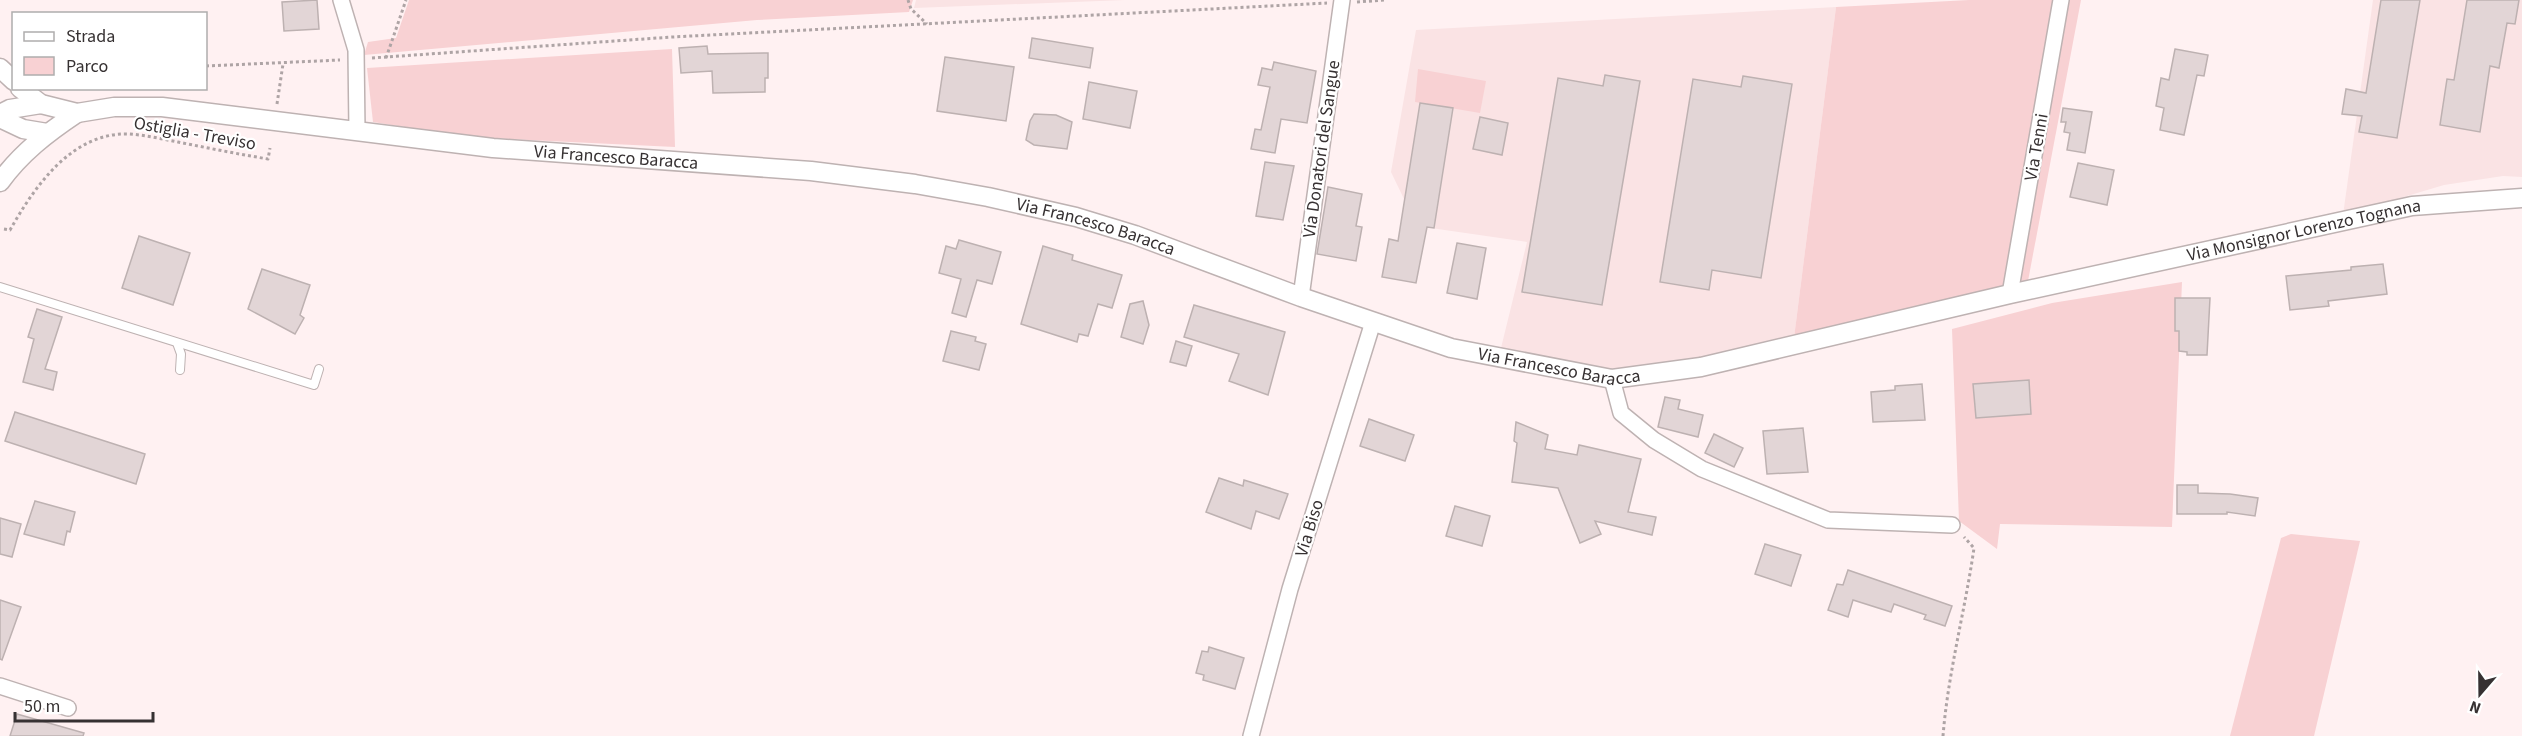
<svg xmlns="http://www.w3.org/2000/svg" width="2522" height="736" font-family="'Source Sans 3',sans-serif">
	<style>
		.built { fill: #fae3e4 }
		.green { fill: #f8d1d3 }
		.building { fill: #e2d5d6; stroke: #bdb1b1; stroke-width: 1.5 }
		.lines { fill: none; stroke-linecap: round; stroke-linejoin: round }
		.service-casing { stroke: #beb2b2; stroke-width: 10 }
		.minor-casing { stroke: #beb2b2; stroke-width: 18 }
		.tertiary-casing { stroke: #beb2b2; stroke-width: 21 }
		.path { stroke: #aea4a5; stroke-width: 3; stroke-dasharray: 3 3; stroke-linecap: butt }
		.service { stroke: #fff; stroke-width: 8 }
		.minor { stroke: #fff; stroke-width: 15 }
		.tertiary { stroke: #fff; stroke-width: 18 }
		.labels { text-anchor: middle; stroke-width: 4.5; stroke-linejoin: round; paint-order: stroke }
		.street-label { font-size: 18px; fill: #363132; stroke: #fff }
	</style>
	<rect width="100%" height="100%" fill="#fff1f2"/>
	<!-- built -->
	<g class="built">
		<polygon points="916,0 1125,0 914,8"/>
		<polygon points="2373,0 2522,0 2522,177 2503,176 2444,185 2343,215"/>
		<polygon points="1836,7 1794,338 1706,359 1617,369 1545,362 1501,348 1527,242 1417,226 1391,172 1416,30"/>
	</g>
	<!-- green -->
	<g class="green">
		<polygon points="409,0 913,0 909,12 757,20 364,55 368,42 396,38"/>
		<polygon points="1969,0 2081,0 2028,281 1794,338 1836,7"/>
		<polygon points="672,49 675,147 467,137 373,122 367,68"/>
		<polygon points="1418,69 1486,81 1480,113 1415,102"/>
		<polygon points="2182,282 2172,527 2000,524 1997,549 1959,521 1952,329 2052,303"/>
		<polygon points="2291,534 2360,541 2314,736 2230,736 2281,538"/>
	</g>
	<!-- building -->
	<g class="building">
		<polygon points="317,0 319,29 284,31 282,2"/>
		<polygon points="2381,0 2420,0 2397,138 2359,132 2362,116 2342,114 2346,89 2366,93"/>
		<polygon points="2467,0 2519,0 2515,24 2507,23 2499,68 2490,66 2480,132 2440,125 2447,79 2454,80"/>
		<polygon points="1032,38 1093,48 1090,68 1029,58"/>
		<polygon points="707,46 708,54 768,53 768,78 765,78 765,92 713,93 712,71 681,73 679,48"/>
		<polygon points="2175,49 2208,55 2204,76 2197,75 2184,135 2160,130 2164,108 2156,106 2161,78 2169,80"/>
		<polygon points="945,57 1014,67 1006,121 937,111"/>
		<polygon points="1274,62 1316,71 1307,123 1281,119 1275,153 1251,149 1255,129 1261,130 1270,87 1258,85 1262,68 1272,70"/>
		<polygon points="1605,75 1640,81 1602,305 1522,292 1558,78 1603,86"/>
		<polygon points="1743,76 1792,84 1761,278 1712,270 1709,290 1660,282 1693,79 1741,87"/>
		<polygon points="1089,82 1137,91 1130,128 1083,119"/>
		<polygon points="1420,103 1453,108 1434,228 1427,227 1416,283 1382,277 1389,239 1398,241"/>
		<polygon points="2063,108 2092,112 2085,153 2067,150 2070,133 2064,132 2066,122 2061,122"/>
		<polygon points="1034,114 1056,115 1072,122 1067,149 1034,145 1026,140 1030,121"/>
		<polygon points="1480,117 1508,123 1502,155 1473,149"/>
		<polygon points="1265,162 1294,166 1283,220 1256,216"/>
		<polygon points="2078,163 2114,170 2107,205 2070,197"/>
		<polygon points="1328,187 1362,194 1356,226 1362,227 1356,261 1317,254"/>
		<polygon points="139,236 190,253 173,305 122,288"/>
		<polygon points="959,240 1001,252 992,284 977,280 966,317 952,313 961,279 939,273 946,246 956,249"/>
		<polygon points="1457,243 1486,248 1477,299 1447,293"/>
		<polygon points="1043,246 1073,255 1072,260 1122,275 1112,308 1098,304 1088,336 1079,334 1077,342 1021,324"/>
		<polygon points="2383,264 2387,294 2328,301 2329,306 2290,310 2286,276 2351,270 2351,267"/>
		<polygon points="262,269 310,285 300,315 304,318 295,334 248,309"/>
		<polygon points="2175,298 2210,298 2207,355 2187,355 2187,352 2179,351 2179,331 2175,331"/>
		<polygon points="1143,301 1149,325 1143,344 1121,337 1130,304"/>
		<polygon points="1194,305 1285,332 1268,395 1229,381 1239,354 1184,337"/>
		<polygon points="37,309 62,317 45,369 57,372 53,390 23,382 34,339 28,337"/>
		<polygon points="951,331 976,337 975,341 986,344 979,370 943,361"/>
		<polygon points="1176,341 1192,346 1186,366 1170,362"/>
		<polygon points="2029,380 2031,414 1976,418 1973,384"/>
		<polygon points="1922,384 1925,420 1873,422 1871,392 1895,390 1895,386"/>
		<polygon points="1665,397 1680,400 1678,409 1703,415 1698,437 1658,427"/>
		<polygon points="15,412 145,454 136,484 5,441"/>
		<polygon points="1369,419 1414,435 1405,461 1360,446"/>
		<polygon points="1516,422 1548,435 1545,449 1577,455 1579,445 1641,459 1628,512 1656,517 1652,535 1595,521 1601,534 1580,543 1558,488 1512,482 1517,443 1514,441"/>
		<polygon points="1803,428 1808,472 1767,474 1763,431"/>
		<polygon points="1714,434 1743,448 1734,467 1705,453"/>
		<polygon points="1219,478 1243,486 1244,480 1288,494 1279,519 1256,511 1251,529 1206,512"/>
		<polygon points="2177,485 2198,485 2198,493 2230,494 2258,498 2255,516 2227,512 2227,514 2177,514"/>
		<polygon points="35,501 75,512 70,532 67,531 64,545 24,534"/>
		<polygon points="1455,506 1490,516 1482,546 1446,536"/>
		<polygon points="0,518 21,524 12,557 0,554"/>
		<polygon points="1765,544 1801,555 1791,586 1755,574"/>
		<polygon points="1848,570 1952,606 1945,626 1924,619 1926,615 1894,604 1891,612 1853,600 1848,617 1828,610 1837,584 1843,585"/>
		<polygon points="0,600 21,607 2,660 0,659"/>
		<polygon points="1209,647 1244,658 1235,689 1203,680 1204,675 1196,673 1202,651 1208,652"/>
		<polygon points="17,714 84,733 83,736 10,736"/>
	</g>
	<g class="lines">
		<!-- service casing -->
		<g class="service-casing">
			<g id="service">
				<polyline points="0,287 314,385 319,369"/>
				<polyline points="177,343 181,354 180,370"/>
			</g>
		</g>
		<!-- minor casing -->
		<g class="minor-casing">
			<g id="minor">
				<polyline points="341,0 356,50 357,131"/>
				<polyline points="2010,294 2061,0"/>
				<polyline points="1301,297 1342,0"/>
				<polyline points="1612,379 1621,413 1654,440 1702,469 1828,520 1952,525"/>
				<polyline points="0,686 68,708"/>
				<polyline points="1251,736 1290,589 1373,322"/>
			</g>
		</g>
		<!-- tertiary casing -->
		<g class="tertiary-casing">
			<g id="tertiary">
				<polyline points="0,68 14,81"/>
				<path id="s1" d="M20,88L41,104L77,113L114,107H162L493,148L811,171L915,184L988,197L1076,217L1135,235L1301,297L1451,348L1612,379L1701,367L2010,294L2412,206L2522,198"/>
				<polyline points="0,114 10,109 41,104"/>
				<polyline points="0,118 23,129 47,133"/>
				<path d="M0,182C21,153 47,133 77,113"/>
			</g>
		</g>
		<!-- path -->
		<g class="path">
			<polyline points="908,0 911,9 927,24"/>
			<polyline points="1357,2 1385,0"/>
			<polyline points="372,58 672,37 1327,3"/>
			<polyline points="386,58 406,0"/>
			<polyline points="206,66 340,60"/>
			<polyline points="277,104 283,64"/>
			<path d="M4,229L10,230C35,186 72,132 129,134C145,135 162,139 178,142C208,148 238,154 268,159L270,148"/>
			<path d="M1943,736C1948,673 1965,611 1974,548L1964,537"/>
		</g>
		<!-- service -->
		<use href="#service" class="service"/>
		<!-- minor -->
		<use href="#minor" class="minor"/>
		<!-- tertiary -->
		<use href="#tertiary" class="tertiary"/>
	</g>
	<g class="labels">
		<!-- street labels -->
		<g class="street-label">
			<text transform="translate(195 133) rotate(10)" y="6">Ostiglia - Treviso</text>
			<text transform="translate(2036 147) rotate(-80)" y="6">Via Tenni</text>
			<text transform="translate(1321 149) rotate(-82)" y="6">Via Donatori del Sangue</text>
			<text dy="6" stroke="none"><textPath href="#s1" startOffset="606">Via Francesco Baracca</textPath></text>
			<text dy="6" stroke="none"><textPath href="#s1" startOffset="1092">Via Francesco Baracca</textPath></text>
			<text dy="6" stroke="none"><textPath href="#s1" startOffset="2340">Via Monsignor Lorenzo Tognana</textPath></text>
			<text dy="6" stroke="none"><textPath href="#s1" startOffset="1578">Via Francesco Baracca</textPath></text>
			<text transform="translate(1309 528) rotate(-73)" y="6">Via Biso</text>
		</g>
	</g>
	<!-- legend -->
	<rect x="12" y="12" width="195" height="78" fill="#ffffff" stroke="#afadad" stroke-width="1.5"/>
	<rect x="24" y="32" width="30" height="9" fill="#ffffff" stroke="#afadad" stroke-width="1.5"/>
	<text x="66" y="42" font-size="18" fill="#363132">Strada</text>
	<rect x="24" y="57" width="30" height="18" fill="#f8d1d3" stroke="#afadad" stroke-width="1.5"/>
	<text x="66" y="72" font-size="18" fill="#363132">Parco</text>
	<!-- north arrow -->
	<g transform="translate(2480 694) rotate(200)" stroke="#ffffff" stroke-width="4.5" paint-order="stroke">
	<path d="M0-4.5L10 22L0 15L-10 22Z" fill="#363132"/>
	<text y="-9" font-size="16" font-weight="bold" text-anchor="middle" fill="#363132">N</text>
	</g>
	<!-- scale -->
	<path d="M15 712v9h138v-9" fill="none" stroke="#363132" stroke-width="3"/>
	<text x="24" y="712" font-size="18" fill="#363132" stroke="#ffffff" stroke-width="4.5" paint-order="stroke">50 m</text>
</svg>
